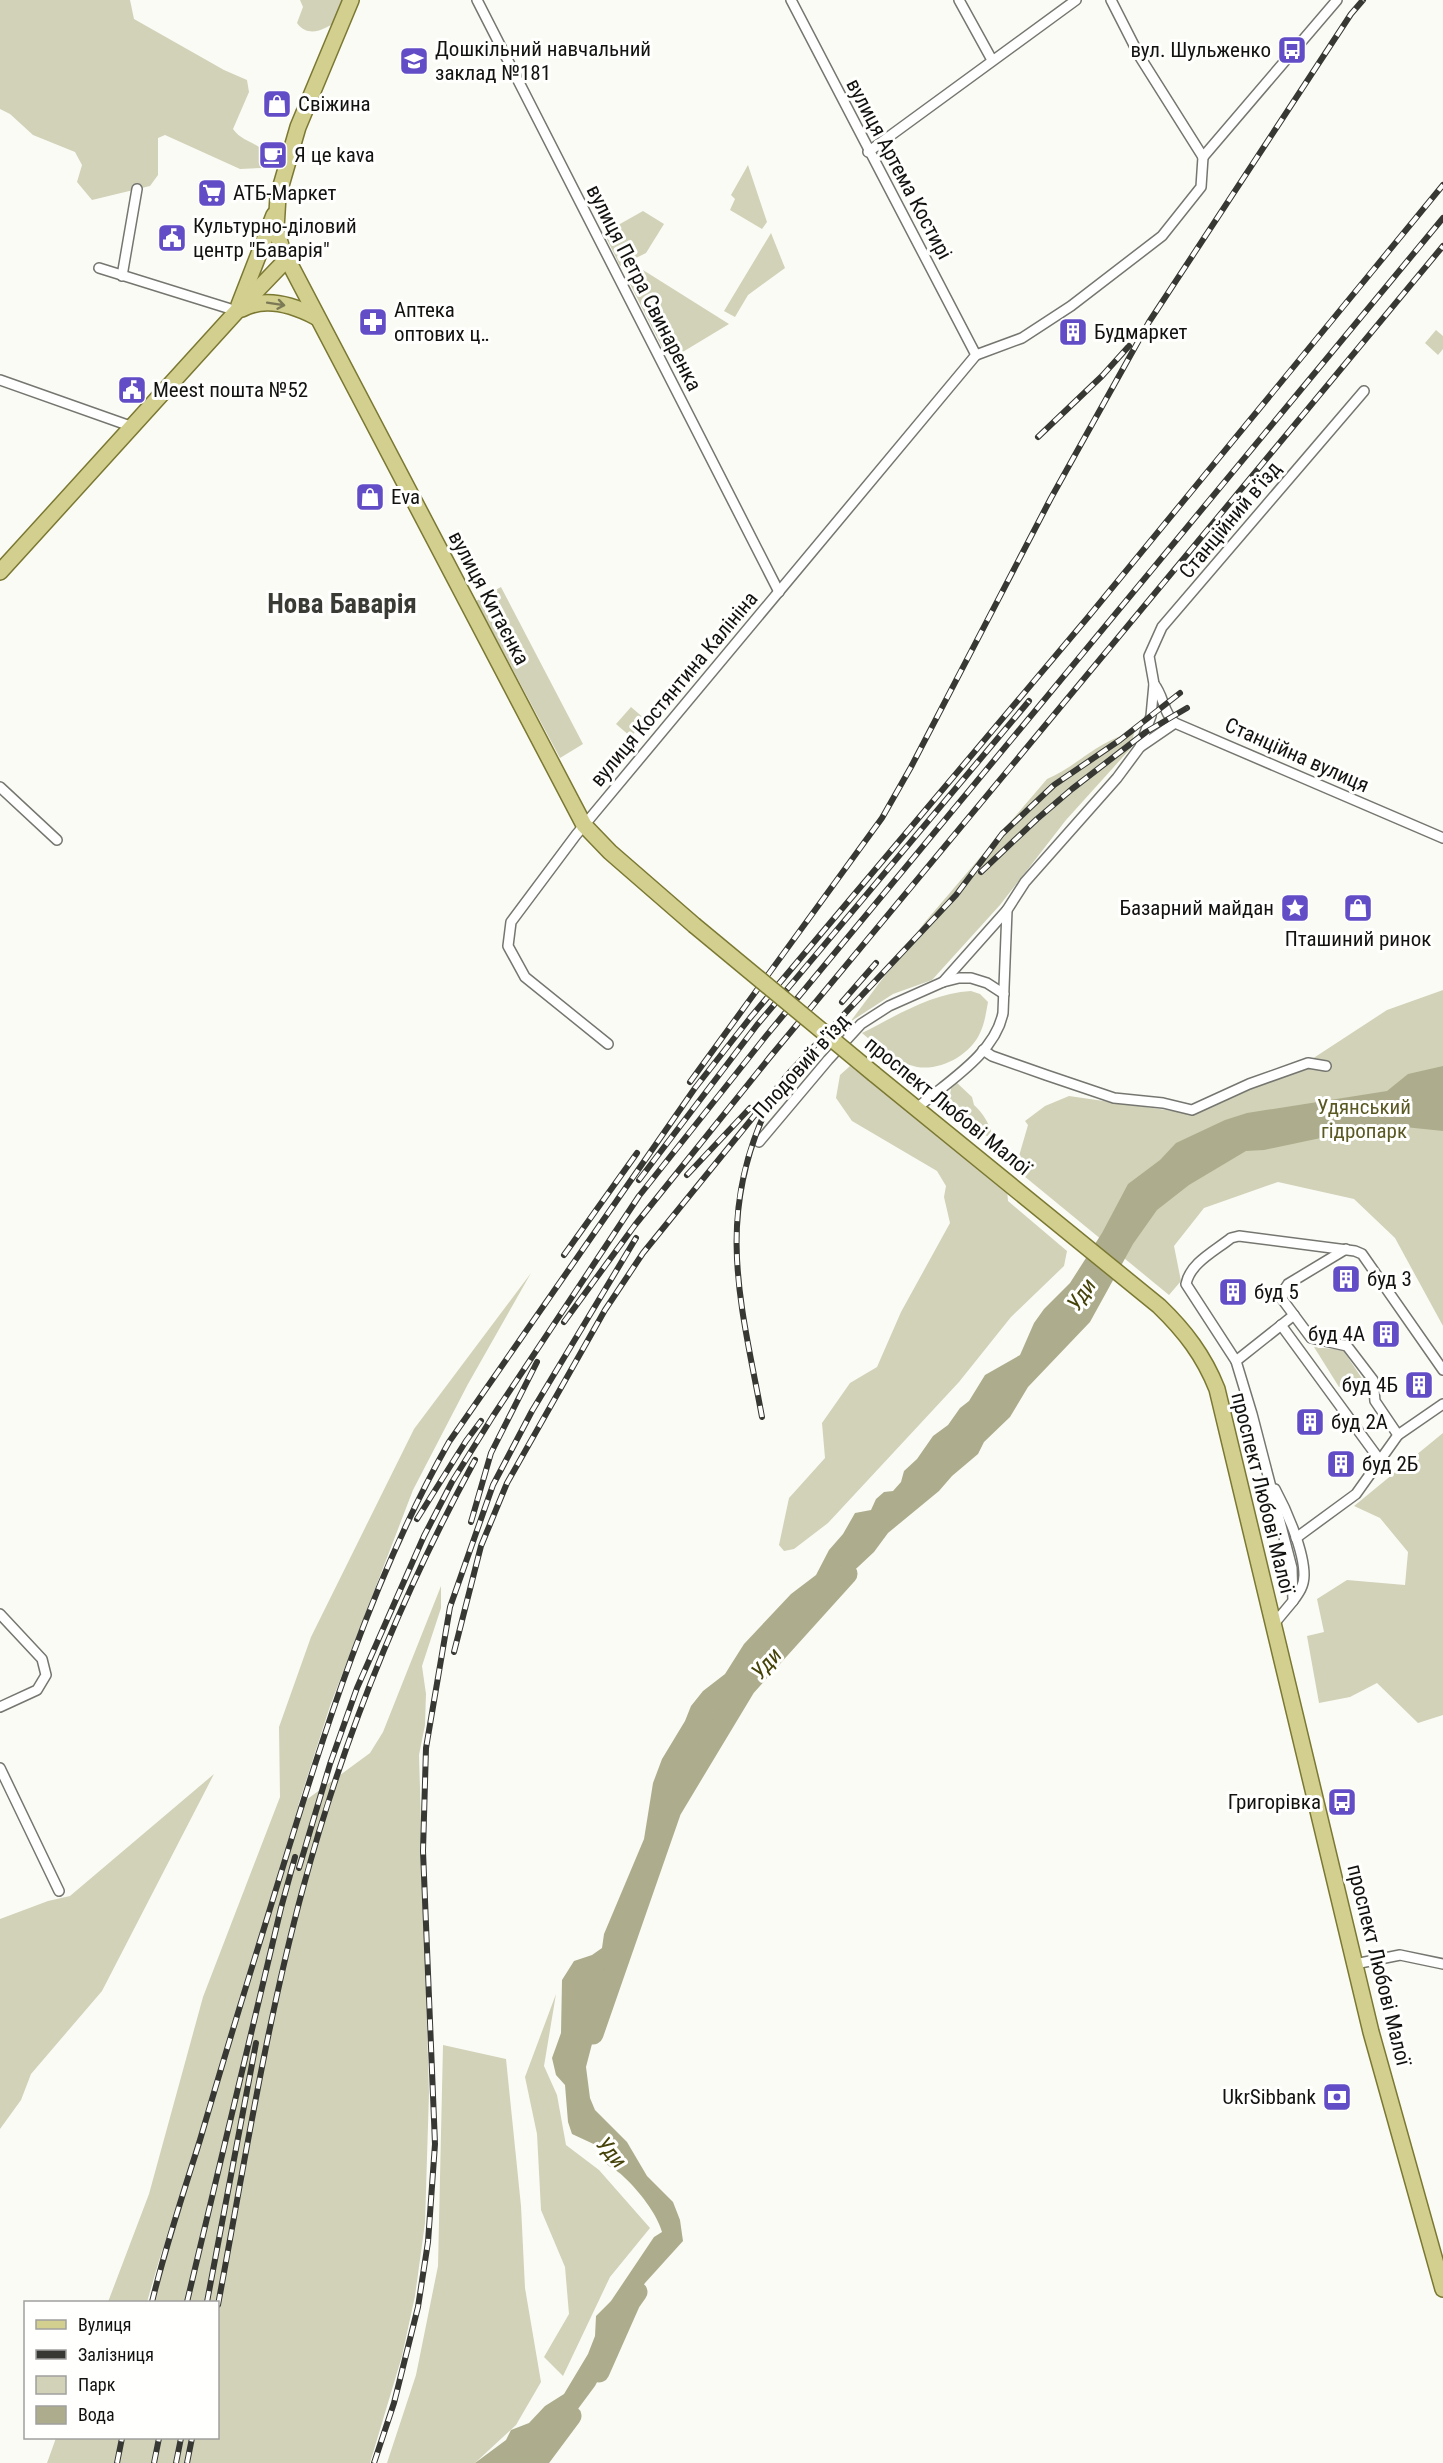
<svg xmlns="http://www.w3.org/2000/svg" width="1443" height="2463" font-family="'Roboto Condensed',sans-serif">
	<style>
		.green { fill: #d2d2b9 }
		.water { fill: #adad8d }
		.lines { fill: none; stroke-linecap: round; stroke-linejoin: round }
		.river { stroke: #adad8d; stroke-width: 21 }
		.street-casing { stroke: #767671; stroke-width: 12 }
		.primary-casing { stroke: #7b7832; stroke-width: 18 }
		.street { stroke: #fff; stroke-width: 9 }
		.primary { stroke: #d2cf8f; stroke-width: 15 }
		.rail-casing { stroke: #373734; stroke-width: 6 }
		.rail { stroke: #fffffe; stroke-width: 4; stroke-dasharray: 11; stroke-linecap: butt }
		.primary-bridge-casing { stroke: #7b7832; stroke-width: 18; stroke-linecap: butt }
		.primary-bridge { stroke: #d2cf8f; stroke-width: 15 }
		.oneway { stroke: #7c7a56 }
		.labels { text-anchor: middle; stroke-width: 6; stroke-linejoin: round; paint-order: stroke }
		.poi-label { font-size: 21px; fill: #121210; stroke: #fffffe; text-anchor: start }
		.street-label { font-size: 21px; fill: #121210; stroke: #fffffe }
		.park-label { font-size: 21px; fill: #5b5923; stroke: #fffffe }
		.water-label { font-size: 22px; font-style: italic; fill: #464309; stroke: #fffffe }
		.district-label { font-size: 27px; font-weight: bold; fill: #3b3b36; stroke: #fffffe }
	</style>
	<rect width="100%" height="100%" fill="#fbfbf5"/>
	<!-- green -->
	<g class="green">
		<path d="M0,0H130L134,19L224,70L247,80L249,92L233,129C244,144 259,141 268,157L261,168L240,169L165,135L158,138V175L150,186L92,200L77,182L82,165L75,152L33,135L10,114L0,109Z"/>
		<path d="M300,0H348L339,20C325,29 309,39 297,23L303,7Z"/>
		<polygon points="748,165 767,222 762,229 730,210 735,199 731,195"/>
		<polygon points="643,211 664,224 646,253 620,266 604,233"/>
		<polygon points="771,233 785,268 748,295 735,317 724,311"/>
		<polygon points="643,270 729,324 681,353 666,355 628,280"/>
		<polygon points="1436,330 1443,336 1443,349 1438,355 1425,343"/>
		<polygon points="501,587 583,744 560,758 476,601"/>
		<polygon points="631,707 645,719 631,737 616,724"/>
		<path d="M1134,733L1131,748L1066,820L1000,905L932,980L893,994L850,1022L925,922L1047,779C1076,767 1104,736 1134,733Z"/>
		<polygon points="1443,990 1443,1326 1395,1238 1354,1199 1278,1182 1204,1208 1174,1246 1181,1281 1169,1295 1024,1176 1019,1156 1028,1125 1025,1121 1045,1106 1069,1096 1194,1114 1312,1059 1387,1010"/>
		<path d="M971,991L980,994L988,1002C986,1012 985,1023 980,1033C970,1055 941,1071 917,1067C895,1062 878,1047 862,1033C896,1016 932,993 971,991Z"/>
		<polygon points="850,1066 1007,1189 1008,1201 1067,1251 1064,1266 1011,1317 959,1382 828,1523 794,1549 784,1551 779,1545 789,1498 825,1458 822,1423 850,1383 877,1367 901,1312 950,1223 944,1197 946,1186 937,1171 852,1121 836,1098 840,1075"/>
		<path d="M956,1082L972,1097L974,1105C983,1113 991,1126 993,1138C987,1137 982,1133 976,1130C955,1120 945,1109 952,1085Z"/>
		<polygon points="531,1273 468,1384 413,1490 330,1706 298,1806 370,1753 383,1732 441,1586 441,1608 422,1666 426,1694 425,1725 419,1755 429,2093 425,2223 415,2296 402,2356 370,2463 47,2463 56,2438 218,2438 218,2302 150,2302 163,2247 147,2302 108,2302 149,2194 203,1997 280,1797 279,1727 311,1637 414,1429"/>
		<polygon points="1314,1347 1343,1350 1367,1386 1339,1387"/>
		<polygon points="1443,1433 1443,1715 1418,1723 1377,1683 1350,1697 1319,1703 1307,1636 1324,1632 1317,1599 1347,1580 1405,1585 1408,1552 1380,1518 1354,1506"/>
		<polygon points="214,1774 102,1991 31,2074 21,2100 0,2129 0,1919 48,1901 70,1896"/>
		<polygon points="556,1994 544,2066 557,2095 566,2145 599,2170 650,2228 610,2277 563,2376 544,2357 569,2314 565,2267 541,2210 537,2134 525,2077"/>
		<polygon points="443,2045 506,2059 521,2206 525,2288 541,2382 516,2425 475,2463 387,2463 416,2375 438,2266"/>
	</g>
	<!-- water -->
	<path class="water" d="M1443,1066V1131L1395,1126L1368,1128L1264,1150L1246,1151L1189,1185L1157,1210L1133,1244L1090,1322L1028,1387L1010,1417L984,1442L978,1454L952,1476L939,1491L888,1533L874,1552L797,1624L713,1736L681,1787L649,1853L613,1963L586,2067L590,2098L595,2110L627,2142L647,2176L673,2202L680,2220L683,2241L645,2283L623,2317L614,2336L605,2367L595,2386L569,2421L542,2448L532,2463H475L506,2440L511,2430L529,2423L545,2406L564,2394L588,2354L595,2336L596,2316L611,2301L654,2237L662,2232C657,2214 639,2191 625,2178C613,2165 603,2169 600,2147L572,2134L568,2122L565,2085L556,2075L552,2058L561,2033L562,1980L574,1961L592,1955L602,1948L604,1934L644,1839L653,1783L662,1759L685,1721L691,1706L703,1691L725,1674L744,1644L791,1594L816,1575L829,1550L843,1534L855,1513L871,1510L876,1499L884,1492L893,1491L901,1482L904,1471L917,1459L933,1436L948,1425L960,1408L969,1401L985,1375L1020,1355L1034,1323L1044,1309L1070,1283L1102,1233L1128,1184L1160,1160L1176,1143L1225,1120L1247,1113L1387,1091L1408,1074Z"/>
	<g class="lines">
		<!-- river -->
		<g class="river">
			<polyline points="593,2034 671,1810 745,1687 847,1574"/>
			<polyline points="599,2372 630,2302 637,2292"/>
			<polyline points="536,2463 571,2416"/>
		</g>
		<!-- street casing -->
		<g class="street-casing">
			<g id="street">
				<polyline points="477,0 779,592"/>
				<polyline points="791,0 976,355"/>
				<polyline points="959,0 992,60"/>
				<polyline points="1111,0 1140,57 1203,157"/>
				<polyline points="868,152 1076,0"/>
				<polyline points="1203,157 1337,0"/>
				<polyline points="99,268 237,311"/>
				<polyline points="122,276 137,189"/>
				<polyline points="976,355 1022,338 1071,306 1162,236 1201,187 1203,157"/>
				<polyline points="0,380 133,427"/>
				<path d="M1154,684C1164,696 1163,713 1175,723"/>
				<polyline points="1140,747 1175,723 1443,838"/>
				<polyline points="0,787 57,840"/>
				<polyline points="943,982 1007,910"/>
				<polyline points="608,1044 525,977 508,946 511,922 576,835 976,355"/>
				<polyline points="983,1050 992,1056 1046,1075 1114,1098 1163,1103 1192,1110 1249,1084 1308,1063 1326,1066"/>
				<path d="M917,1108C947,1082 995,1054 1003,1013L1007,910L1025,882L1117,778L1140,747L1151,716L1154,684L1149,656L1162,627L1364,391"/>
				<polyline points="759,1142 828,1060 861,1024 889,1006 943,982 959,978 971,978 987,983 1004,994"/>
				<polyline points="1346,1249 1288,1284 1284,1290 1282,1299 1311,1338 1347,1346 1373,1380 1375,1401 1398,1435 1443,1404"/>
				<polyline points="1281,1325 1379,1459"/>
				<polyline points="1236,1361 1294,1315"/>
				<path d="M1275,1489C1287,1511 1304,1551 1304,1575C1304,1586 1299,1593 1293,1601"/>
				<polyline points="1296,1538 1356,1494 1398,1435"/>
				<polyline points="0,1614 42,1659 46,1675 37,1690 0,1707"/>
				<path d="M1273,1625L1293,1601L1292,1568L1252,1414L1236,1361L1186,1284C1190,1263 1215,1251 1231,1238L1239,1236L1355,1251L1362,1254L1443,1370"/>
				<polyline points="0,1768 59,1891"/>
				<polyline points="1355,1964 1400,1955 1443,1964"/>
			</g>
		</g>
		<!-- primary casing -->
		<g class="primary-casing">
			<g id="primary">
				<polyline points="351,0 298,127 278,196 276,229 282,249 584,825 610,852 694,925"/>
				<polyline points="239,305 274,215"/>
				<path d="M242,309C266,296 293,305 316,317"/>
				<polyline points="0,572 237,311 286,260"/>
				<path d="M874,1074L1159,1306C1185,1331 1204,1356 1217,1389L1371,2032L1443,2289"/>
			</g>
		</g>
		<!-- street -->
		<use href="#street" class="street"/>
		<!-- primary -->
		<use href="#primary" class="primary"/>
		<!-- rail casing -->
		<g class="rail-casing">
			<g id="rail">
				<polyline points="1038,437 1102,376 1129,346"/>
				<polyline points="981,872 1037,819 1072,789 1146,732 1187,708"/>
				<polyline points="842,1002 876,963"/>
				<polyline points="690,1082 882,818 911,767 1051,498 1149,322 1351,14 1363,0"/>
				<polyline points="687,1175 750,1108"/>
				<polyline points="639,1180 757,1025 1029,701"/>
				<polyline points="564,1255 637,1153"/>
				<polyline points="564,1322 635,1225 770,1057 1443,246"/>
				<path d="M762,1417C741,1303 715,1219 767,1108"/>
				<polyline points="417,1519 466,1441 481,1421"/>
				<polyline points="471,1522 491,1453 537,1362"/>
				<polyline points="454,1652 481,1546 507,1483 605,1310 643,1253 789,1073 956,895 1002,834 1054,785 1120,740 1180,693"/>
				<polyline points="299,1868 330,1764 357,1688 424,1536 452,1482 493,1416 639,1196 766,1036 1443,218"/>
				<path d="M152,2302C165,2248 183,2194 200,2140C221,2068 243,1996 265,1925C316,1760 364,1592 449,1442L695,1088L750,1018L1089,616L1443,185"/>
				<polyline points="187,2302 281,1908 295,1857"/>
				<polyline points="207,2302 256,2043"/>
				<path d="M218,2305C244,2166 266,2025 303,1888C343,1739 401,1596 475,1460"/>
				<polyline points="117,2463 122,2438"/>
				<polyline points="154,2463 159,2438"/>
				<polyline points="176,2463 181,2438"/>
				<polyline points="187,2463 192,2438"/>
				<polyline points="374,2463 394,2403 418,2307 428,2242 435,2144 423,1851 426,1748 450,1607 493,1485 532,1411 636,1238"/>
			</g>
		</g>
		<!-- rail -->
		<use href="#rail" class="rail"/>
		<!-- primary-bridge casing -->
		<g class="primary-bridge-casing">
			<polyline id="primary-bridge" points="694,925 874,1074"/>
		</g>
		<!-- primary-bridge -->
		<use href="#primary-bridge" class="primary-bridge"/>
	</g>
	<!-- one-way arrows -->
	<defs><path id="oneway-shaft" d="M-6 0H5M1.5-3L5.5 0L1.5 3" fill="none" stroke-width="1.6" stroke-linecap="round" stroke-linejoin="round" transform="scale(1.5)"/></defs>
	<use class="oneway" href="#oneway-shaft" transform="translate(276 304) rotate(9)"/>
	<!-- icons -->
	<defs>
		<g id="bus-square" transform="scale(1.5)"><rect x="-9" y="-9" width="18" height="18" rx="4" fill="#634dc6" stroke="#fffffe"/><path d="M-5-6H5V4H4V6H2V4H-2V6H-4V4H-5ZM-3.5-4V0h7V-4ZM-3.5 1.2v1.5H-2V1.2ZM2 1.2v1.5H3.5V1.2Z" fill="#fff"/></g>
		<g id="school-square" transform="scale(1.5)"><rect x="-9" y="-9" width="18" height="18" rx="4" fill="#634dc6" stroke="#fffffe"/><path d="M0-5L7-2L0 1L-7-2ZM-4 1L0 2.5L4 1V4Q0 6-4 4Z" fill="#fff"/></g>
		<g id="shop-square" transform="scale(1.5)"><rect x="-9" y="-9" width="18" height="18" rx="4" fill="#634dc6" stroke="#fffffe"/><path d="M-5-2.5h2.3a2.7 3.5 0 0 1 5.4 0H5L5.5 6h-11ZM-1.5-2.5h3a1.5 2.3 0 0 0-3 0Z" fill="#fff"/></g>
		<g id="cafe-square" transform="scale(1.5)"><rect x="-9" y="-9" width="18" height="18" rx="4" fill="#634dc6" stroke="#fffffe"/><path d="M-5.5-4.5H6V0H3Q3 3.5 0 3.5H-2.5Q-5.5 3.5-5.5 0ZM3-3.2v2h1.7v-2ZM-6 4.5H4V6H-6Z" fill="#fff"/></g>
		<g id="supermarket-square" transform="scale(1.5)"><rect x="-9" y="-9" width="18" height="18" rx="4" fill="#634dc6" stroke="#fffffe"/><path d="M-6-5.5h2.5l.6 2H6L4.5 2H-2.5L-4.4-4H-6ZM-1.5 3.2a1.3 1.3 0 1 0 .1 0ZM3 3.2a1.3 1.3 0 1 0 .1 0Z" fill="#fff"/></g>
		<g id="civic-square" transform="scale(1.5)"><rect x="-9" y="-9" width="18" height="18" rx="4" fill="#634dc6" stroke="#fffffe"/><path d="M-.6-6.5H3V-4.5H.6V-3L4-1V1h2V6H-6V1h2V-1L-.6-3ZM-1.2 2.5V6h2.4V2.5Z" fill="#fff"/></g>
		<g id="pharmacy-square" transform="scale(1.5)"><rect x="-9" y="-9" width="18" height="18" rx="4" fill="#634dc6" stroke="#fffffe"/><path d="M-2-6h4v4h4v4h-4v4h-4v-4h-4v-4h4Z" fill="#fff"/></g>
		<g id="building-square" transform="scale(1.5)"><rect x="-9" y="-9" width="18" height="18" rx="4" fill="#634dc6" stroke="#fffffe"/><path d="M-4-6H4V6H1V3H-1V6H-4ZM-2.5-4.3h1.7v1.8h-1.7ZM.8-4.3h1.7v1.8H.8ZM-2.5-1h1.7V.8h-1.7ZM.8-1h1.7V.8H.8Z" fill="#fff"/></g>
		<g id="sight-square" transform="scale(1.5)"><rect x="-9" y="-9" width="18" height="18" rx="4" fill="#634dc6" stroke="#fffffe"/><path d="M0-6L1.8-2.2L6-1.7L2.9 1.2L3.7 5.4L0 3.3L-3.7 5.4L-2.9 1.2L-6-1.7L-1.8-2.2Z" fill="#fff"/></g>
		<g id="bank-square" transform="scale(1.5)"><rect x="-9" y="-9" width="18" height="18" rx="4" fill="#634dc6" stroke="#fffffe"/><path d="M-6-4H6V4H-6ZM0-2.3a2.3 2.3 0 1 0 0 4.6a2.3 2.3 0 1 0 0-4.6Z" fill="#fff"/></g>
	</defs>
	<g fill-rule="evenodd">
		<use href="#bus-square" x="1292" y="50"/>
		<use href="#school-square" x="414" y="61"/>
		<use href="#shop-square" x="277" y="104"/>
		<use href="#cafe-square" x="273" y="155"/>
		<use href="#supermarket-square" x="212" y="193"/>
		<use href="#civic-square" x="172" y="238"/>
		<use href="#pharmacy-square" x="373" y="322"/>
		<use href="#building-square" x="1073" y="332"/>
		<use href="#civic-square" x="132" y="390"/>
		<use href="#shop-square" x="370" y="497"/>
		<use href="#sight-square" x="1295" y="908"/>
		<use href="#shop-square" x="1358" y="908"/>
		<use href="#building-square" x="1346" y="1279"/>
		<use href="#building-square" x="1233" y="1292"/>
		<use href="#building-square" x="1386" y="1334"/>
		<use href="#building-square" x="1419" y="1385"/>
		<use href="#building-square" x="1310" y="1422"/>
		<use href="#building-square" x="1341" y="1464"/>
		<use href="#bus-square" x="1342" y="1802"/>
		<use href="#bank-square" x="1337" y="2097"/>
	</g>
	<g class="labels">
		<!-- poi labels -->
		<g class="poi-label">
			<text x="435" y="56">Дошкільний навчальний<tspan x="435" dy="24">заклад №181</tspan></text>
			<text x="1271" y="57" text-anchor="end">вул. Шульженко</text>
			<text x="298" y="111">Свіжина</text>
			<text x="294" y="162">Я це kava</text>
			<text x="233" y="200">АТБ-Маркет</text>
			<text x="193" y="233">Культурно-діловий<tspan x="193" dy="24">центр "Баварія"</tspan></text>
			<text x="394" y="317">Аптека<tspan x="394" dy="24">оптових ц‥</tspan></text>
			<text x="1094" y="339">Будмаркет</text>
			<text x="153" y="397">Meest пошта №52</text>
			<text x="391" y="504">Eva</text>
			<text x="1274" y="915" text-anchor="end">Базарний майдан</text>
			<text x="1358" y="946" text-anchor="middle">Пташиний ринок</text>
			<text x="1367" y="1286">буд 3</text>
			<text x="1254" y="1299">буд 5</text>
			<text x="1365" y="1341" text-anchor="end">буд 4А</text>
			<text x="1398" y="1392" text-anchor="end">буд 4Б</text>
			<text x="1331" y="1429">буд 2А</text>
			<text x="1362" y="1471">буд 2Б</text>
			<text x="1321" y="1809" text-anchor="end">Григорівка</text>
			<text x="1316" y="2104" text-anchor="end">UkrSibbank</text>
		</g>
		<!-- street labels -->
		<g class="street-label">
			<text transform="translate(899 169) rotate(62)" y="7">вулиця Артема Костирі</text>
			<text transform="translate(644 288) rotate(63)" y="7">вулиця Петра Свинаренка</text>
			<text transform="translate(1230 520) rotate(-50)" y="7">Станційний в’їзд</text>
			<text transform="translate(489 598) rotate(62)" y="7">вулиця Китаєнка</text>
			<text transform="translate(674 689) rotate(-50)" y="7">вулиця Костянтина Калініна</text>
			<text transform="translate(1297 755) rotate(24)" y="7">Станційна вулиця</text>
			<text transform="translate(801 1066) rotate(-48)" y="7">Плодовий в'їзд</text>
			<text transform="translate(948 1106) rotate(39)" y="7">проспект Любові Малої</text>
			<text transform="translate(1263 1493) rotate(76)" y="7">проспект Любові Малої</text>
			<text transform="translate(1379 1965) rotate(76)" y="7">проспект Любові Малої</text>
		</g>
		<!-- park labels -->
		<g class="park-label">
			<text x="1364" y="1114">Удянський<tspan x="1364" dy="24">гідропарк</tspan></text>
		</g>
		<!-- water labels -->
		<g class="water-label">
			<text transform="translate(1081 1294) rotate(-55)" y="8">Уди</text>
			<text transform="translate(766 1663) rotate(-48)" y="8">Уди</text>
			<text transform="translate(612 2152) rotate(50)" y="8">Уди</text>
		</g>
		<!-- district labels -->
		<g class="district-label">
			<text x="342" y="613">Нова Баварія</text>
		</g>
	</g>
	<!-- legend -->
	<rect x="24" y="2301" width="195" height="138" fill="#fffffe" stroke="#a0a09f" stroke-width="1.5"/>
	<rect x="36" y="2320" width="30" height="9" fill="#d2cf8f" stroke="#a0a09f" stroke-width="1.5"/>
	<text x="78" y="2331" font-size="18" fill="#121210">Вулиця</text>
	<rect x="36" y="2350" width="30" height="9" fill="#373734" stroke="#a0a09f" stroke-width="1.5"/>
	<text x="78" y="2361" font-size="18" fill="#121210">Залізниця</text>
	<rect x="36" y="2376" width="30" height="18" fill="#d2d2b9" stroke="#a0a09f" stroke-width="1.5"/>
	<text x="78" y="2391" font-size="18" fill="#121210">Парк</text>
	<rect x="36" y="2406" width="30" height="18" fill="#adad8d" stroke="#a0a09f" stroke-width="1.5"/>
	<text x="78" y="2421" font-size="18" fill="#121210">Вода</text>
</svg>
